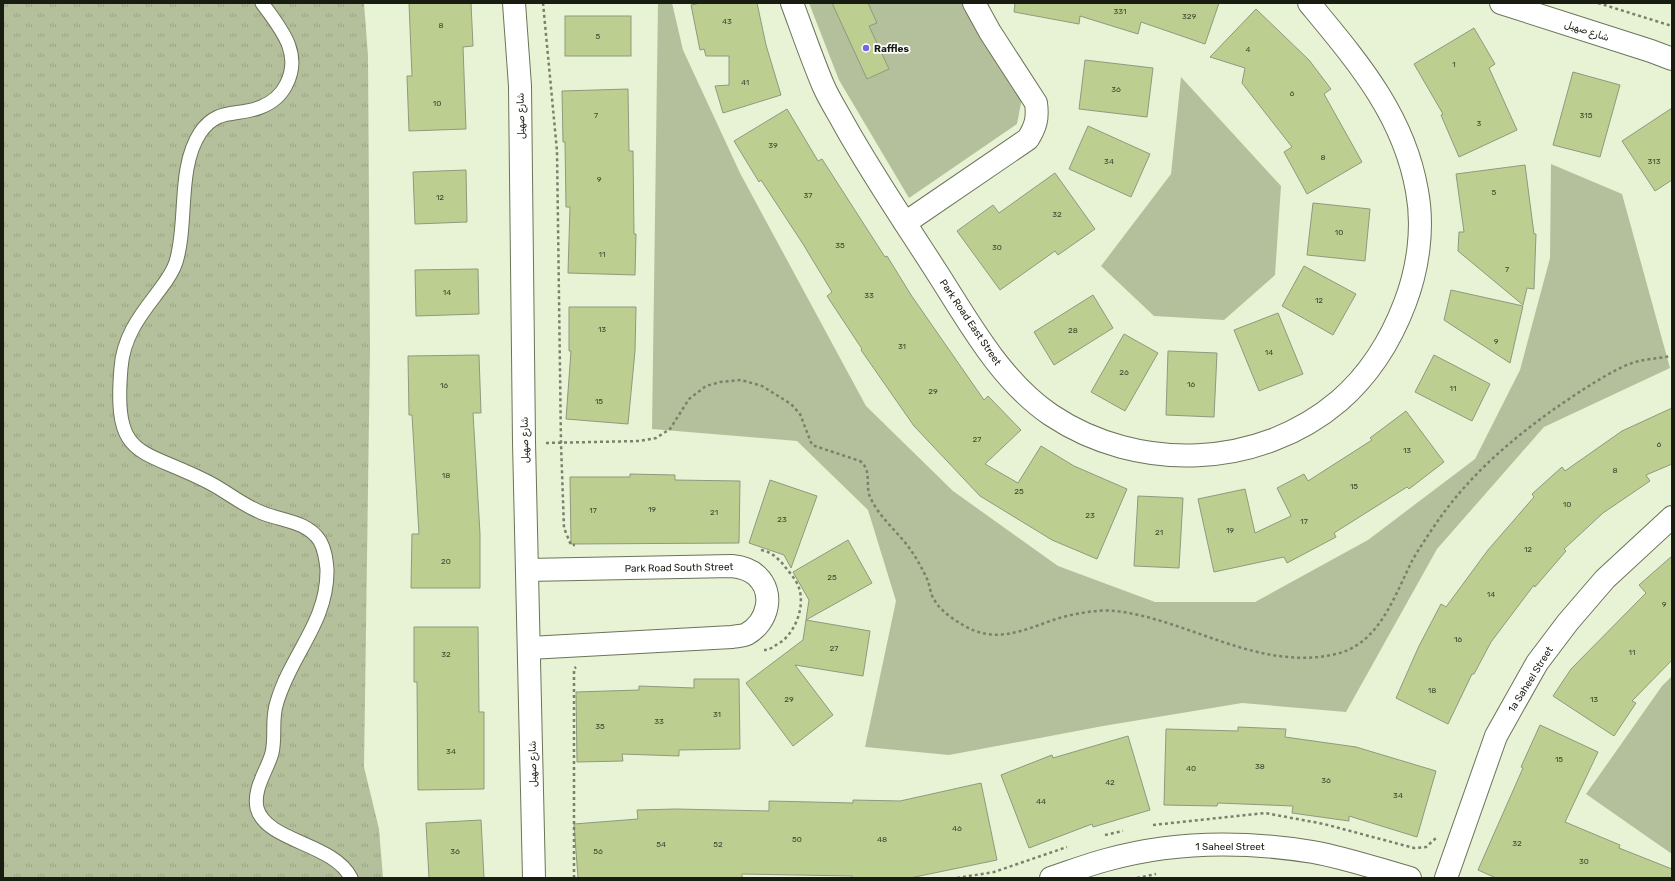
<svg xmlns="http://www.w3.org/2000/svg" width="1675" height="881" font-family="Rubik,'Noto Naskh Arabic',sans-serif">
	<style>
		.grass { fill: url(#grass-tufts) }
		.green { fill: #b4c09b }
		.building { fill: #bccf91; stroke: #90997d }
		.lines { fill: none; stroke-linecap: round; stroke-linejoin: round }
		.lane-casing { stroke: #6b7459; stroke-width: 15 }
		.street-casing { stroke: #6b7459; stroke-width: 24 }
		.path { stroke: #7a806c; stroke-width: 2.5; stroke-dasharray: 3 3; stroke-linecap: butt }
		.lane { stroke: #fff; stroke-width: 13 }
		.street { stroke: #fff; stroke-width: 22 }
		.poi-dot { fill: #7866e1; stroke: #fff; stroke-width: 1.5 }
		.labels { text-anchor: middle; stroke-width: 3.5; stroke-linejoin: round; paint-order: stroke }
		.number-label { font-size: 8px; fill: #424931 }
		.street-label { font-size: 10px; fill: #191c11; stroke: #fff }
		.poi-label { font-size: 10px; font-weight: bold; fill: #191c11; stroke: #fff; text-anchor: start }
	</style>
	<defs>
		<pattern id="grass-tufts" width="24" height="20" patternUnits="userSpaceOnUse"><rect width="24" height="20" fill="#b4c09b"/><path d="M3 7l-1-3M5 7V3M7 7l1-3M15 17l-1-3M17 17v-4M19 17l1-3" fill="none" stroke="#9aa484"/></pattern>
	</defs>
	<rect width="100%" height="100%" fill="#e8f2d4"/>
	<!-- grass -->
	<polygon class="grass" points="3,3 364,3 368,56 370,350 364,767 379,829 383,878 3,878"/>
	<!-- green -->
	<g class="green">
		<polygon points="658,3 672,3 683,50 740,173 866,406 953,491 1058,566 1155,602 1255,602 1368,540 1475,459 1520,370 1550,258 1551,164 1622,194 1670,368 1544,427 1437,549 1346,712 1242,703 1103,726 949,755 865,747 896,601 868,510 797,441 652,429"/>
		<polygon points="809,3 968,3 1023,93 1017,124 909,198 839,80"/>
		<polygon points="1181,77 1281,186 1275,275 1224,320 1154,316 1101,266 1171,174"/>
		<polygon points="1672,676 1672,854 1586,794 1662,686"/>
	</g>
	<!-- building -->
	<g class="building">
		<polygon points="409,3 471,3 473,46 463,47 466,129 409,131 407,76 412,76"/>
		<polygon points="701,3 757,3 766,45 781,95 723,113 715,86 729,85 729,56 706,56 704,49 700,50 691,5"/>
		<polygon points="832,3 868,3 877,23 869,26 889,69 867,79"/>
		<polygon points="1015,3 1219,3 1205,44 1141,22 1138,34 1080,16 1079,24 1014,12"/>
		<polygon points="1256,9 1309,60 1331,89 1324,94 1362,162 1307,194 1284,152 1292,147 1242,83 1245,68 1210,57"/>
		<rect x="565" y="16" width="66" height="40"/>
		<polygon points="1474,28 1495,64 1489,68 1517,130 1459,157 1441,115 1443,114 1414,64"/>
		<polygon points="1085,60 1153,68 1147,117 1079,109"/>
		<polygon points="1573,72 1620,85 1600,157 1553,145"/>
		<polygon points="628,89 629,151 633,151 634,234 636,234 635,275 568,273 570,207 566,207 565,142 563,142 562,91"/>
		<polygon points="1672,108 1672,180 1655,191 1622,141"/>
		<polygon points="787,109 818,161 822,159 885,257 887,256 911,295 984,400 988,396 1021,430 985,464 1018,483 1041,446 1074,466 1127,489 1097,559 1052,540 980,496 914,426 861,350 862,349 827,296 832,292 803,244 761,180 759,182 734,141"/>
		<polygon points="1088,126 1150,154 1131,197 1069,169"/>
		<polygon points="1525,165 1534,234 1536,234 1534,289 1527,288 1523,305 1458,251 1459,232 1464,232 1456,174"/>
		<polygon points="466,170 467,222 415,224 413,172"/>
		<polygon points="1055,173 1095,229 1058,255 1055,251 1000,290 957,231 993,205 999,213"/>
		<polygon points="1313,203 1370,209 1365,261 1307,255"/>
		<polygon points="1304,266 1356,294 1333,335 1282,306"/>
		<polygon points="478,269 479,314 416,316 415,270"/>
		<polygon points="1451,290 1523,306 1510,363 1444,320"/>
		<polygon points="1093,295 1113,328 1054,365 1034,332"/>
		<polygon points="569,307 636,307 635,351 628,424 566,419 571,351 569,351"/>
		<polygon points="1278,313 1303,374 1259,391 1234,330"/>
		<polygon points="1124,334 1158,353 1125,411 1091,392"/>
		<polygon points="1168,351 1217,353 1214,417 1166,415"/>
		<polygon points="479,355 481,413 473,413 480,534 480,588 411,588 412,534 419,534 412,415 409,415 408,356"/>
		<polygon points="1434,355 1490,384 1472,421 1415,392"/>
		<polygon points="1672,408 1672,464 1646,475 1650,481 1603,513 1564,549 1566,551 1535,587 1534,585 1491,642 1474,674 1472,674 1448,724 1396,698 1419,646 1441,604 1446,607 1488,550 1534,497 1532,494 1562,467 1565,471 1622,431"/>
		<polygon points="1406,411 1444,462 1409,489 1407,487 1334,533 1336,537 1287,563 1284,557 1214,572 1198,499 1245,489 1255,533 1291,516 1277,488 1304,474 1308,481 1372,440 1370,438"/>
		<polygon points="630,474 675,475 675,480 740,481 739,543 571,544 570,477 630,477"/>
		<polygon points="770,480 817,496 791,568 784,555 749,543"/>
		<polygon points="1138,496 1183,498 1179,568 1134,566"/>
		<polygon points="848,540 872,583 806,620 809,600 793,572"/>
		<polygon points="1672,556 1672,660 1632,701 1636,703 1614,736 1553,696 1571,669 1646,593 1639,585"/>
		<polygon points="806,620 870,631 863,676 795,665 833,715 793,746 746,683 803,640"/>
		<polygon points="414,627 478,627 479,712 484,712 484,789 418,790 417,682 414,682"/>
		<polygon points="694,679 739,679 740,749 679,750 679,756 622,754 623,761 577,762 576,692 639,690 639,686 694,688"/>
		<polygon points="1540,725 1598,752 1565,822 1620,845 1619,848 1672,869 1672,878 1496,878 1478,870 1523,768 1521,767"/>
		<polygon points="1238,727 1286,729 1285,737 1356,747 1436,771 1417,837 1349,816 1349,821 1292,813 1293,806 1218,803 1217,806 1164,805 1166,729 1238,731"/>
		<polygon points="1128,736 1150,810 1093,827 1092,824 1029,848 1001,775 1052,755 1053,758"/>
		<polygon points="981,783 997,860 910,878 852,878 852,876 742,874 742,878 578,878 574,824 638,819 637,810 676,809 769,811 769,801 853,803 853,800 900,801"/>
		<polygon points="481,820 484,878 429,878 426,823"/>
	</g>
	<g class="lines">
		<!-- lane casing -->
		<g class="lane-casing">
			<path id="lane" d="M262,3C280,28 303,53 286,85C281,95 271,103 261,107C237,117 217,107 200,133C177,168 188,223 176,262C172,275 163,285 155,296C138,318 123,339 121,368C113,462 141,447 210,483C229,493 245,507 265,514C285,521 308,522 320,541C325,550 326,559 327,569C328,622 291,654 277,702C271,719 276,736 272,753C267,771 253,788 257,808C266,842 334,843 351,878"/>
		</g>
		<!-- street casing -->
		<g class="street-casing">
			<g id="street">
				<polyline points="514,3 520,86 524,442 534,878"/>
				<path d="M792,3C802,30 812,59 823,85C829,99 837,111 844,124C873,176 906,224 938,274C970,324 1001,381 1051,415C1138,473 1259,469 1339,401C1369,375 1391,340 1405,303C1418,269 1424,228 1417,191C1404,115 1357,61 1309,3"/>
				<polyline points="1501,3 1651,51 1672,59"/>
				<path d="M905,223L1028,139C1036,126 1038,118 1036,103L990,32L974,3"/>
				<path d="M527,570L732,566C741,567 750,569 757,576C775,593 768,622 747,634C743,636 737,636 732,637L529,648"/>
				<path d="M1051,878C1069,872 1087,865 1106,860C1173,841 1245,841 1313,852C1346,858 1378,869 1410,878"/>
				<polyline points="1446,878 1496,736 1537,663 1568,622 1605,579 1672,517"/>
			</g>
		</g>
		<!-- path -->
		<g class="path">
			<polyline points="543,3 557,151 561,444 564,528 571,545 575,545"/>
			<polyline points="1598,3 1672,26"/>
			<path d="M546,443L639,441L656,438L670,429L689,399L706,386L720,382L741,380L762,386L791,404L800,414L812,445L860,461C873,471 864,486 871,499C880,518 898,532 910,549C917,559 923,570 928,581C930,588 931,596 935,601C941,611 953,619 963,625C994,644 1022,631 1053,620C1072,614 1096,609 1116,611C1190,620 1259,672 1336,654C1380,644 1395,594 1413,559C1422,544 1432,529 1442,515C1480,463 1530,424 1584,389C1600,379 1617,368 1635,362C1647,359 1660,358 1672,356"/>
			<path d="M761,550C772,552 779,559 786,568C790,573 797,581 799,588C805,606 796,631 781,642C775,645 771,650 764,650"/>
			<polyline points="1153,825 1265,813 1324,824 1414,848 1426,847 1436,838"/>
			<polyline points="1105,835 1123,831"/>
			<polyline points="574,878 574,669 576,667"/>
			<polyline points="957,878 994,872 1067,847"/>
			<polyline points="1137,878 1156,874"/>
		</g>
		<!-- lane -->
		<use href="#lane" class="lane"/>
		<!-- street -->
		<use href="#street" class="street"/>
	</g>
	<!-- markers -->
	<circle class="poi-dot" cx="866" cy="48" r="4"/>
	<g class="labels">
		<!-- number labels -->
		<g class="number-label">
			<text x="1120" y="14">331</text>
			<text x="1189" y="19">329</text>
			<text x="727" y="24">43</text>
			<text x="441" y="28">8</text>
			<text x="598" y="39">5</text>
			<text x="1248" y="52">4</text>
			<text x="1454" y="67">1</text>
			<text x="745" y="85">41</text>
			<text x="1116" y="92">36</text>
			<text x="1292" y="96">6</text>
			<text x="437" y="106">10</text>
			<text x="596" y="118">7</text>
			<text x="1586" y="118">315</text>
			<text x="1479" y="126">3</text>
			<text x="773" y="148">39</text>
			<text x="1323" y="160">8</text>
			<text x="1109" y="164">34</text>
			<text x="1654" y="164">313</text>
			<text x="599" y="182">9</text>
			<text x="1494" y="195">5</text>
			<text x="808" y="198">37</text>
			<text x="440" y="200">12</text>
			<text x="1057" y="217">32</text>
			<text x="1339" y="235">10</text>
			<text x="840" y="248">35</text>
			<text x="997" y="250">30</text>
			<text x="602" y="257">11</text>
			<text x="1507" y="272">7</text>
			<text x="447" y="295">14</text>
			<text x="869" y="298">33</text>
			<text x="1319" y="303">12</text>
			<text x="602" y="332">13</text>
			<text x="1073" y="333">28</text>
			<text x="1496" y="344">9</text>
			<text x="902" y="349">31</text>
			<text x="1269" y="355">14</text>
			<text x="1124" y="375">26</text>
			<text x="1191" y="387">16</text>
			<text x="444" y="388">16</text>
			<text x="1453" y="391">11</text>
			<text x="933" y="394">29</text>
			<text x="599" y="404">15</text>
			<text x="977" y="442">27</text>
			<text x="1659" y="447">6</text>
			<text x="1407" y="453">13</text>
			<text x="1615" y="473">8</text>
			<text x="446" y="478">18</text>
			<text x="1354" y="489">15</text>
			<text x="1019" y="494">25</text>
			<text x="1567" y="507">10</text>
			<text x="652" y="512">19</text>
			<text x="593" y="513">17</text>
			<text x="714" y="515">21</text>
			<text x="1090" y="518">23</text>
			<text x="782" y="522">23</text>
			<text x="1304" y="524">17</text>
			<text x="1230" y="533">19</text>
			<text x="1159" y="535">21</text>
			<text x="1528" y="552">12</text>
			<text x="446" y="564">20</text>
			<text x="832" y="580">25</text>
			<text x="1491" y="597">14</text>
			<text x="1664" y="607">9</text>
			<text x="1458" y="642">16</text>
			<text x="834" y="651">27</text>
			<text x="1632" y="655">11</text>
			<text x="446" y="657">32</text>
			<text x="1432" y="693">18</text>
			<text x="789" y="702">29</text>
			<text x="1594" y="702">13</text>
			<text x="717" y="717">31</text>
			<text x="659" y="724">33</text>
			<text x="600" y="729">35</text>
			<text x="451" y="754">34</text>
			<text x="1559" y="762">15</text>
			<text x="1260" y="769">38</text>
			<text x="1191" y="771">40</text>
			<text x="1326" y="783">36</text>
			<text x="1110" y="785">42</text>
			<text x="1398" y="798">34</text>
			<text x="1041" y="804">44</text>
			<text x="957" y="831">46</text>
			<text x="797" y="842">50</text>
			<text x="882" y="842">48</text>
			<text x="1517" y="846">32</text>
			<text x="661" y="847">54</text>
			<text x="718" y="847">52</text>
			<text x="455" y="854">36</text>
			<text x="598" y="854">56</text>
			<text x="1584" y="864">30</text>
		</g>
		<!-- street labels -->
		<g class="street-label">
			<text transform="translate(1587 30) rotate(18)" y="4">شارع صهيل</text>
			<text transform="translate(520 116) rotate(-91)" y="4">شارع صهيل</text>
			<text transform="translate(971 322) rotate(56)" y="4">Park Road East Street</text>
			<text transform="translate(524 440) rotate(-91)" y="4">شارع صهيل</text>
			<text transform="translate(679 567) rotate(-1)" y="4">Park Road South Street</text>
			<text transform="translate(1530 679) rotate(-58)" y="4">1a Saheel Street</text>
			<text transform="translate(532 764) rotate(-91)" y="4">شارع صهيل</text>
			<text x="1230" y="850">1 Saheel Street</text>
		</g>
		<!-- poi labels -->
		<g class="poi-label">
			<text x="874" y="52">Raffles</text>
		</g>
	</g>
	<!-- border -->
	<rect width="1675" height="881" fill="none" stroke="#191c11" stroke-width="8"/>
</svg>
